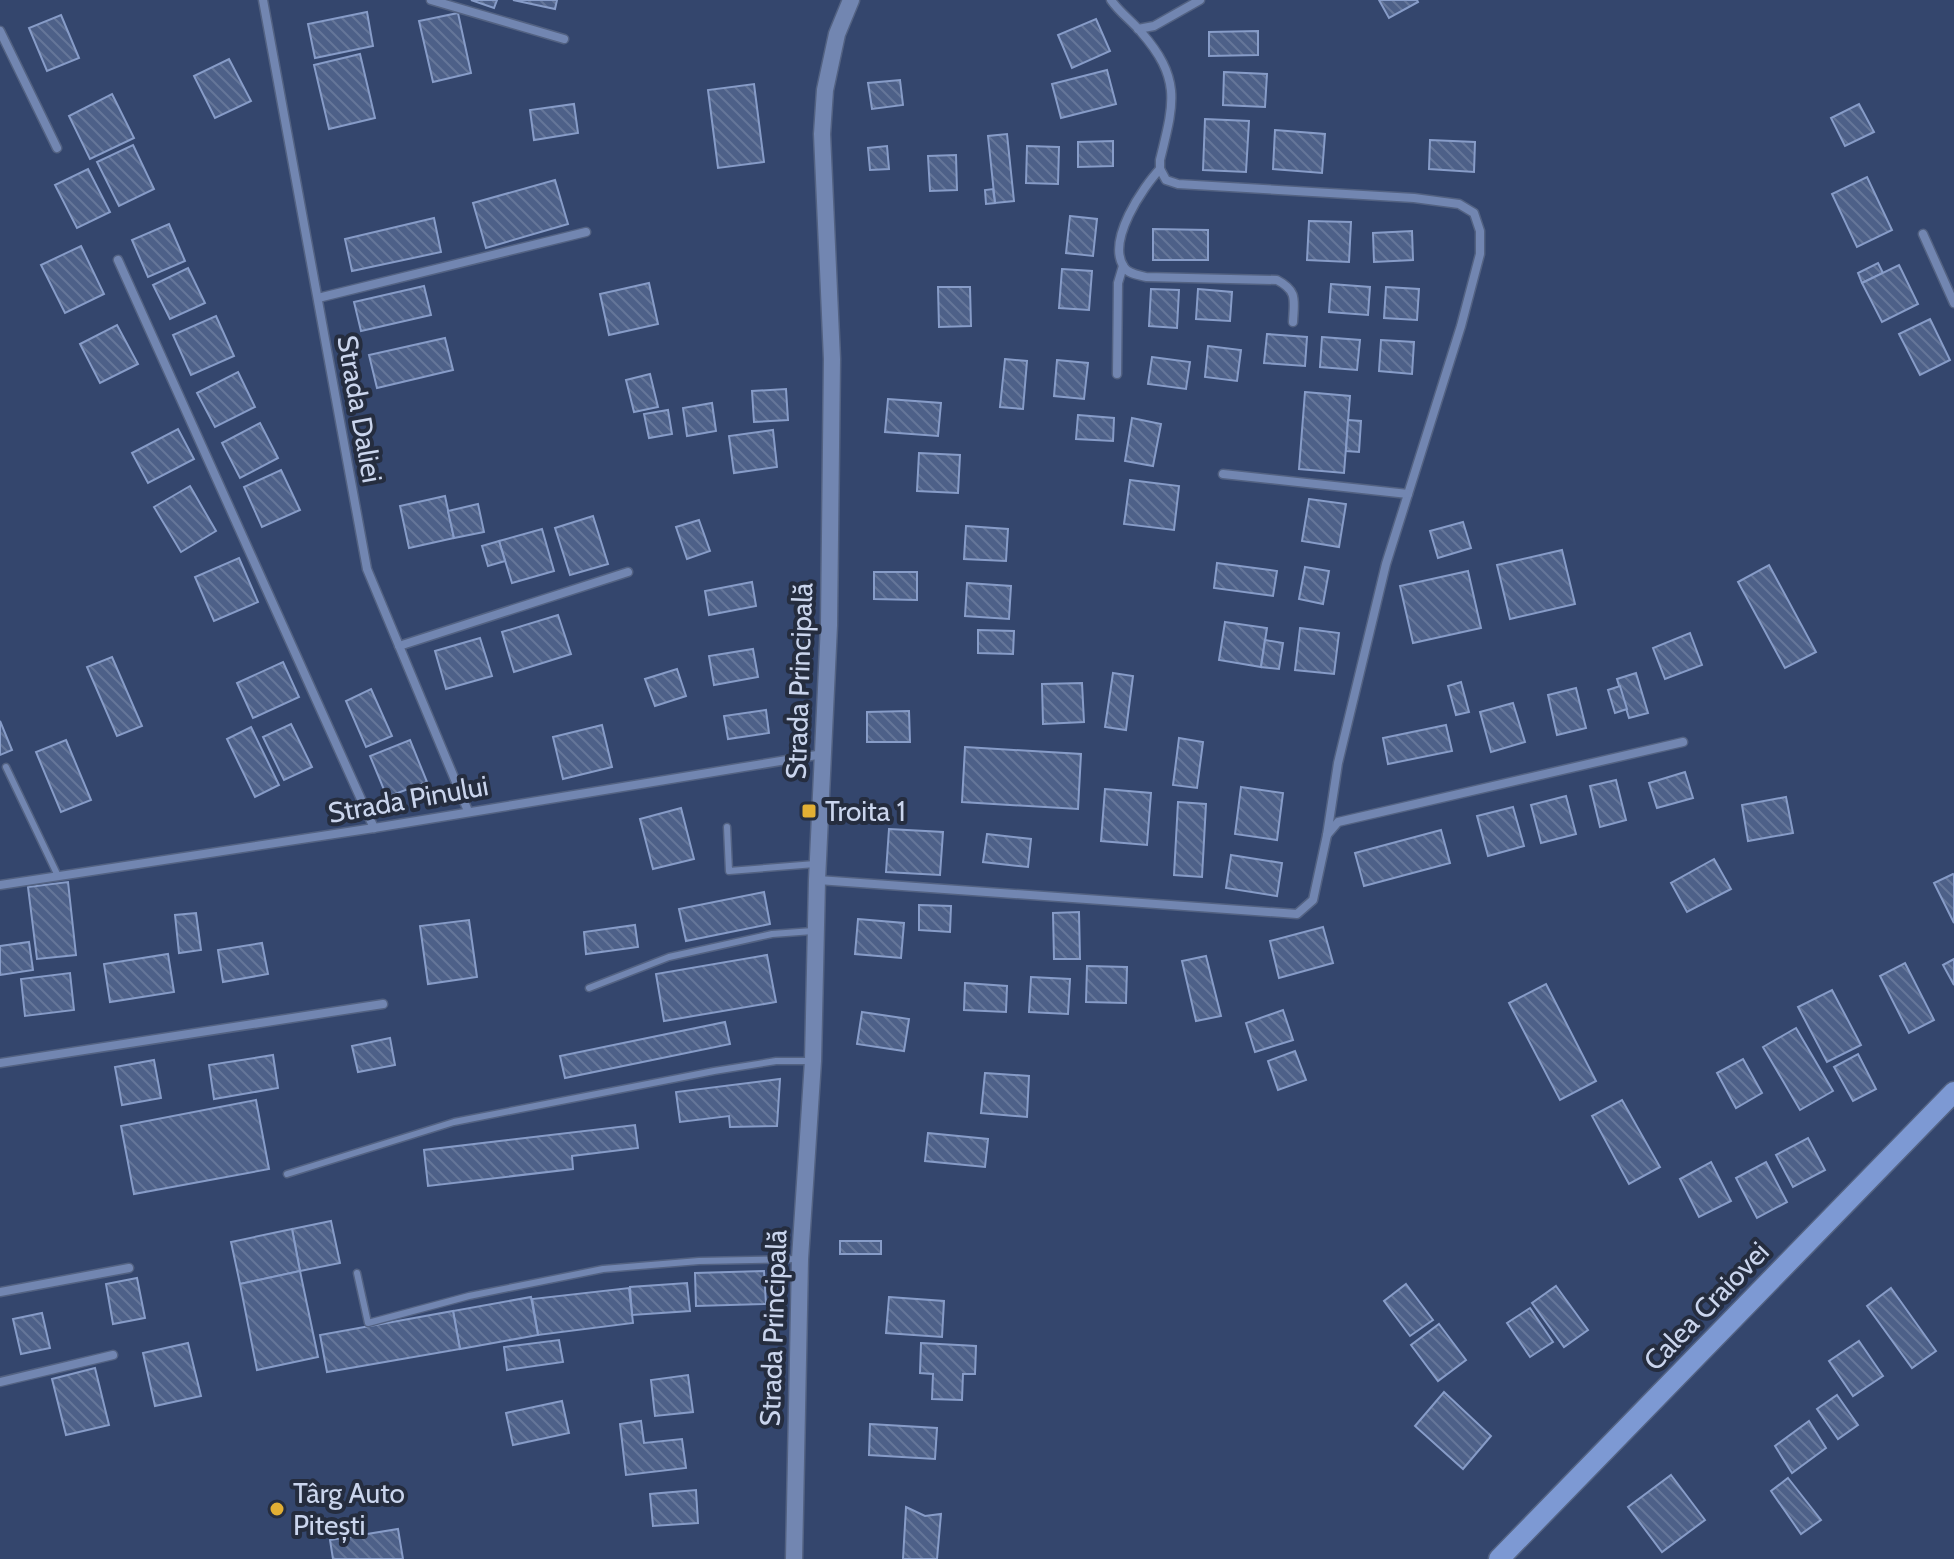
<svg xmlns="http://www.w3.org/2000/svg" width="1954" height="1559" font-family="Cabin,sans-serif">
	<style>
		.building { fill: url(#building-back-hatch); stroke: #879cc8; stroke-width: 2 }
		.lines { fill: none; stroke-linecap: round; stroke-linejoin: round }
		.lane-casing { stroke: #536282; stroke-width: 9 }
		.street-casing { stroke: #536282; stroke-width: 11 }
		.secondary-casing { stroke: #536282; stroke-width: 19 }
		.primary-casing { stroke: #536282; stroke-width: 23 }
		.lane { stroke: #7286b1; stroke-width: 6 }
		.street { stroke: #7286b1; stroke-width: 8 }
		.secondary { stroke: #7286b1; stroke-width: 16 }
		.primary { stroke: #7d99d3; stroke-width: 20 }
		.poi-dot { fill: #e2af34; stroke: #252d3f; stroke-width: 3 }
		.labels { text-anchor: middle; stroke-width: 8; stroke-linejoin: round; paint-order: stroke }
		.street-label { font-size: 28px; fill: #cad5ed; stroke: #252d3f }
		.poi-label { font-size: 28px; fill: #cad5ed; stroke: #252d3f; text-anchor: start }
	</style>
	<defs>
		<pattern id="building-back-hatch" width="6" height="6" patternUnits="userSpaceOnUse" patternTransform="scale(2)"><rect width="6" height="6" fill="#4d6088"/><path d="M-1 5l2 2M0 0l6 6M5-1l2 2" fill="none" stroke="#657699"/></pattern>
	</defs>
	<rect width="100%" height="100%" fill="#34466d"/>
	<!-- building -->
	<g class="building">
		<polygon points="471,0 497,0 494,8"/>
		<polygon points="513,0 557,0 555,9"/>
		<polygon points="1379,0 1417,0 1418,2 1389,18"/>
		<polygon points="367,12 373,46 315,58 308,24"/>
		<polygon points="458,13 471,73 433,82 419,21"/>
		<polygon points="61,15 79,58 47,71 29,28"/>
		<polygon points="1096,19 1110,51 1072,68 1058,35"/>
		<polygon points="1258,31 1258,55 1209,56 1209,32"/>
		<polygon points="360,54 375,118 329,129 314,65"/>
		<polygon points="229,59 251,101 215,118 194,76"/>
		<polygon points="1107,70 1116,104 1061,118 1052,84"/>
		<polygon points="1224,72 1267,74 1265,107 1223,105"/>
		<polygon points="900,80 903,105 872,109 868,83"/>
		<polygon points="754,84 764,162 718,168 708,90"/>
		<polygon points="112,94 134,138 90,159 69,116"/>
		<polygon points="574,104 578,133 534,140 530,110"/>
		<polygon points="1859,104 1874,132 1845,146 1831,118"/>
		<polygon points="1205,119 1249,121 1246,172 1203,170"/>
		<polygon points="1275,130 1325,134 1322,173 1273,169"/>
		<polygon points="1007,134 1014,201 995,203 988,136"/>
		<polygon points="1430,140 1475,142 1474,172 1429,169"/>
		<polygon points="1113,141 1113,166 1078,167 1078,142"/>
		<polygon points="133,145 154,189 119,206 97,162"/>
		<polygon points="887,146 889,169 870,170 868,148"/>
		<polygon points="1027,146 1059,147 1058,184 1026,183"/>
		<polygon points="956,155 957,190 930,191 928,156"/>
		<polygon points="88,169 110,212 77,228 55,185"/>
		<polygon points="1867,177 1892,230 1857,247 1832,194"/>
		<polygon points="555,180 568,224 486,248 473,203"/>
		<polygon points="993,189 995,203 986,204 985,190"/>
		<polygon points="1070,216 1097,219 1093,256 1066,253"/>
		<polygon points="434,218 441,252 352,271 345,239"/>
		<polygon points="1309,221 1351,222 1349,262 1307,260"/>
		<polygon points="169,224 185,261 148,277 132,240"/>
		<polygon points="1153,229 1208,230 1208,260 1153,260"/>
		<polygon points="1412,231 1413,260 1374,262 1373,233"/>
		<polygon points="81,246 104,294 65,313 41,265"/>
		<polygon points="1878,263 1883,273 1862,283 1858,273"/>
		<polygon points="1899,265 1918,304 1882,322 1862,283"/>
		<polygon points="188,268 205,303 170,319 153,285"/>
		<polygon points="1062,269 1092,271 1089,310 1059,308"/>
		<polygon points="649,283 658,324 609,335 600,294"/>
		<polygon points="1331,284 1370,287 1368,315 1329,312"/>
		<polygon points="424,286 431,315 361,331 354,302"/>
		<polygon points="938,287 970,287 971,326 939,327"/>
		<polygon points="1386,287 1419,289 1417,320 1384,318"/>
		<polygon points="1151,289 1179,290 1177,328 1149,326"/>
		<polygon points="1198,289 1232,292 1230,321 1196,319"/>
		<polygon points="216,316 234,356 191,375 173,335"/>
		<polygon points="1930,319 1950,360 1920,375 1899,334"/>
		<polygon points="117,325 138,364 100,383 80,344"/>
		<polygon points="1267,334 1307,337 1305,366 1264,363"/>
		<polygon points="1322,337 1360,340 1357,370 1320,367"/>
		<polygon points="445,338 453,370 377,388 369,355"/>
		<polygon points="1381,340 1414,342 1412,374 1379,371"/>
		<polygon points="1208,346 1241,350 1237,381 1205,377"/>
		<polygon points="1152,357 1190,362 1186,389 1148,384"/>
		<polygon points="1005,359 1027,361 1023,409 1000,407"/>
		<polygon points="1057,360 1088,363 1084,399 1054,396"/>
		<polygon points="238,372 255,407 215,427 197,393"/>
		<polygon points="650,374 658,407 634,412 626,380"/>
		<polygon points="786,389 788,420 754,422 752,391"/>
		<polygon points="1305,392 1350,396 1344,473 1299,469"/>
		<polygon points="888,399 941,403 938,436 885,432"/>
		<polygon points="712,403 716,431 687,436 683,408"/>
		<polygon points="668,410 672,434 649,438 644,414"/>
		<polygon points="1078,415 1114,418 1113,441 1076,439"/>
		<polygon points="1132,418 1161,424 1153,466 1125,461"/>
		<polygon points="1348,420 1361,421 1359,452 1346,451"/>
		<polygon points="260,423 278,458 240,478 222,443"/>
		<polygon points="178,429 194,459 148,483 132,453"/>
		<polygon points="773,430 777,467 734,473 729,436"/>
		<polygon points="919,453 960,455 958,493 917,491"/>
		<polygon points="281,470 300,510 262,527 244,487"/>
		<polygon points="1130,480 1179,486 1174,530 1124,524"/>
		<polygon points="190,486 216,531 181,552 154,507"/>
		<polygon points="445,496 454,538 409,548 400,506"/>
		<polygon points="1309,499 1346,504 1339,547 1302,541"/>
		<polygon points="478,504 484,532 454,538 448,511"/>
		<polygon points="593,516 608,564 570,575 555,528"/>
		<polygon points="699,520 710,551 687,559 676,527"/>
		<polygon points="1463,522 1471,548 1438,558 1430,531"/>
		<polygon points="966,526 1008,529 1006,561 964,559"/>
		<polygon points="542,529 554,571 512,583 499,541"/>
		<polygon points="499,541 505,561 488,566 482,546"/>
		<polygon points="1562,550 1575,604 1510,619 1497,565"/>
		<polygon points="239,558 258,602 214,621 195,577"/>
		<polygon points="1217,563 1277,571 1273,596 1214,588"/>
		<polygon points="1769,565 1816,652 1785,668 1738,582"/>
		<polygon points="1305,567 1329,571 1323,604 1299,599"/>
		<polygon points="1468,571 1481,628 1413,643 1400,586"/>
		<polygon points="874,572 917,572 917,600 874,599"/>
		<polygon points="752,582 756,606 709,615 705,591"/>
		<polygon points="967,583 1011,586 1009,619 965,616"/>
		<polygon points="558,615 571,654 514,672 502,632"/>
		<polygon points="1225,622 1267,628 1261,667 1219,660"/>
		<polygon points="1300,628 1339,633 1334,674 1295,670"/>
		<polygon points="978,630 1014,631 1013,654 978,653"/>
		<polygon points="1690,633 1702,665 1665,679 1653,648"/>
		<polygon points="480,638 492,676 446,689 435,651"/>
		<polygon points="1265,640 1283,643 1279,669 1261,667"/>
		<polygon points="753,649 758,677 714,685 709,656"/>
		<polygon points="112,657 142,726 117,736 87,667"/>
		<polygon points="283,662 299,697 253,718 237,683"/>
		<polygon points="677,669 686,696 655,706 645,679"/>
		<polygon points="1113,673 1133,676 1126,730 1105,727"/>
		<polygon points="1636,673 1648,713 1629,718 1617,679"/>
		<polygon points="1461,682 1469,712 1456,715 1448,686"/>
		<polygon points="1082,683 1084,722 1043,724 1042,684"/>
		<polygon points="1620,686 1627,709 1615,713 1608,690"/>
		<polygon points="1576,688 1586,728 1557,735 1548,695"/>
		<polygon points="371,689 392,736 366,747 346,701"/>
		<polygon points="1513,703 1525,742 1491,752 1480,712"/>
		<polygon points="766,710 769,733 728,739 724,716"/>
		<polygon points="909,711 910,742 867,742 867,712"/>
		<polygon points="0,721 12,750 0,755"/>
		<polygon points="291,724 312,767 284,780 263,737"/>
		<polygon points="602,725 612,767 563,779 553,737"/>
		<polygon points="1446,725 1452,751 1388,764 1383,738"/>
		<polygon points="251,727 279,785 255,797 227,739"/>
		<polygon points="1179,738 1203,742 1197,788 1173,785"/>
		<polygon points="66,740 91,800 61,812 36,752"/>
		<polygon points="410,740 427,782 387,797 370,756"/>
		<polygon points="965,747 1081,754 1078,809 962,802"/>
		<polygon points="1685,772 1693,798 1657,808 1649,783"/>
		<polygon points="1616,780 1626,820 1600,827 1590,786"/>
		<polygon points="1241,787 1283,793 1277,840 1235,834"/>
		<polygon points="1105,789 1151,793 1147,845 1101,841"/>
		<polygon points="1566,796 1576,834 1541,843 1531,805"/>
		<polygon points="1786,797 1793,833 1748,841 1742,805"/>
		<polygon points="1178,802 1206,804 1202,877 1174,875"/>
		<polygon points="1513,807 1524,846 1488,856 1477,816"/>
		<polygon points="681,808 694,859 653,869 640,819"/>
		<polygon points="889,829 943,832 940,875 886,872"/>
		<polygon points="1441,830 1450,863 1364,886 1355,853"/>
		<polygon points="987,834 1031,839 1028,867 983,862"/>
		<polygon points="1231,855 1282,863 1277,896 1226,888"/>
		<polygon points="1714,859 1731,889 1687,912 1671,883"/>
		<polygon points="1953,874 1954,875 1954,923 1934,883"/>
		<polygon points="68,882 76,955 37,959 28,887"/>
		<polygon points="764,892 770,924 686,941 679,909"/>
		<polygon points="919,905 951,906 950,932 919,930"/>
		<polygon points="1079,912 1080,959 1054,959 1053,913"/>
		<polygon points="196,913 201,950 179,953 175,915"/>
		<polygon points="858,919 904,923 901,958 855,954"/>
		<polygon points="469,920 477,977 428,984 420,926"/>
		<polygon points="635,925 638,947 586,954 584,932"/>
		<polygon points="1323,927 1333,963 1279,978 1270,941"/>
		<polygon points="29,942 33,970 0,975 0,946"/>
		<polygon points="262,943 268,974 223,982 218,950"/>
		<polygon points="168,954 174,992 110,1002 104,964"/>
		<polygon points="767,955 776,1002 664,1021 656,974"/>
		<polygon points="1206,956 1221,1016 1196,1021 1182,961"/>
		<polygon points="1954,959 1954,985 1943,965"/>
		<polygon points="1905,963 1934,1020 1909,1033 1880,976"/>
		<polygon points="1087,966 1127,967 1126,1003 1086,1002"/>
		<polygon points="70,973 74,1010 25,1016 21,979"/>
		<polygon points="1031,977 1070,979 1068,1014 1029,1012"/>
		<polygon points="965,983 1007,986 1006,1012 964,1010"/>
		<polygon points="1546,984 1596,1081 1560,1100 1509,1003"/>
		<polygon points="1832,990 1861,1045 1827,1062 1798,1007"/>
		<polygon points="1283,1010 1293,1040 1255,1052 1246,1023"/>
		<polygon points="862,1012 909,1019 904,1051 857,1044"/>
		<polygon points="725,1022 730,1044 565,1078 560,1056"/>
		<polygon points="1796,1028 1833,1091 1800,1110 1763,1047"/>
		<polygon points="390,1038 395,1065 358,1072 352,1046"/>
		<polygon points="1295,1051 1306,1080 1278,1090 1268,1061"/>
		<polygon points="1858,1054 1876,1089 1853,1101 1834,1067"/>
		<polygon points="273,1055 278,1088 214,1099 209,1065"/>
		<polygon points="1743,1059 1762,1093 1736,1108 1717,1073"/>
		<polygon points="154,1060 161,1098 122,1105 115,1067"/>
		<polygon points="985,1073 1029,1076 1027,1117 981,1113"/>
		<polygon points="780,1079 777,1126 730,1127 729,1116 680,1122 676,1092"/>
		<polygon points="256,1100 269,1169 134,1194 121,1126"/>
		<polygon points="1622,1100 1660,1167 1629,1184 1592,1116"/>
		<polygon points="635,1125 638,1148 572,1156 573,1169 428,1186 424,1150"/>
		<polygon points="928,1133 988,1139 985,1167 925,1161"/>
		<polygon points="1808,1138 1825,1170 1793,1187 1776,1155"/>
		<polygon points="1711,1162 1731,1201 1699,1217 1680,1179"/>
		<polygon points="1766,1162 1787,1202 1757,1218 1736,1178"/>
		<polygon points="331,1221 340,1263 300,1271 292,1229"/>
		<polygon points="292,1229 300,1271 240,1284 231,1242"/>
		<rect x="840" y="1241" width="41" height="13"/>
		<polygon points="300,1271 318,1357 257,1370 240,1284"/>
		<polygon points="764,1271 766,1304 696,1306 695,1273"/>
		<polygon points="137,1278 145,1318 113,1324 106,1284"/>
		<polygon points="687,1283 690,1311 632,1315 630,1287"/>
		<polygon points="1406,1284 1433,1320 1410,1336 1384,1301"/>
		<polygon points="1556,1286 1588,1330 1564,1347 1532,1303"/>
		<polygon points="629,1288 633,1323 538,1335 532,1299"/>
		<polygon points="1891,1288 1936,1351 1912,1368 1867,1306"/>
		<polygon points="531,1297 538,1335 460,1349 453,1311"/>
		<polygon points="889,1297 944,1301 942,1337 886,1333"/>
		<polygon points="1530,1308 1553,1342 1530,1357 1507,1323"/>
		<polygon points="453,1311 460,1349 327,1372 320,1335"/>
		<polygon points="42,1313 50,1348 21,1354 13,1319"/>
		<polygon points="1439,1324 1466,1360 1438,1381 1411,1345"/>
		<polygon points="559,1340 563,1362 507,1370 504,1347"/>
		<polygon points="1859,1341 1883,1376 1853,1396 1829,1361"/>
		<polygon points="188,1343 201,1396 155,1406 143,1353"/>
		<polygon points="921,1343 976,1346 975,1374 963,1374 962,1400 932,1399 933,1374 920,1373"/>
		<polygon points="95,1368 109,1425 66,1435 52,1379"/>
		<polygon points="688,1375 693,1412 655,1416 651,1380"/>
		<polygon points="1444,1392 1491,1436 1463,1469 1415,1426"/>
		<polygon points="1837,1395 1858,1425 1838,1439 1817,1409"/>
		<polygon points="562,1401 569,1433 513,1445 506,1413"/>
		<polygon points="641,1421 644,1443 682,1439 686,1468 626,1475 620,1424"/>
		<polygon points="1809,1421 1826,1448 1792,1473 1775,1446"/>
		<polygon points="870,1424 937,1428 935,1459 869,1455"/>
		<polygon points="1671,1475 1705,1520 1662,1552 1628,1507"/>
		<polygon points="1788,1478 1821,1520 1801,1534 1771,1491"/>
		<polygon points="696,1490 698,1523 653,1526 650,1494"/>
		<polygon points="906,1507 925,1516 941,1514 937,1559 903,1559"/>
		<polygon points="398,1529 403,1559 333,1559 330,1540"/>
	</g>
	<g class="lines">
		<!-- lane casing -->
		<g class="lane-casing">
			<g id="lane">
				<polyline points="6,767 58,876"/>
				<polyline points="727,827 729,871 815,864"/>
				<polyline points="589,988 669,957 772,934 813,931"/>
				<polyline points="287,1174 454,1122 714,1071 776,1061 809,1061"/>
				<polyline points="357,1273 368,1323 469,1296 603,1269 699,1261 800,1259"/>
			</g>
		</g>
		<!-- street casing -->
		<g class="street-casing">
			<g id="street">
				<polyline points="263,0 367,569 468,811"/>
				<polyline points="431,0 564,39"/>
				<path d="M1111,0C1120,13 1131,20 1141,32C1182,79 1174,103 1160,160V169L1166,180L1178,184L1414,198L1459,204L1474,213L1480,231V254L1461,326L1386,564L1338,763L1327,835"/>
				<polyline points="1138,29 1154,26 1200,0"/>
				<polyline points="0,31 57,148"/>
				<path d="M1160,169C1143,187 1106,241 1124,267C1128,274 1139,275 1146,277L1277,280C1298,291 1294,300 1293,322"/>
				<polyline points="1923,234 1954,303"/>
				<polyline points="118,260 374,828"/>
				<polyline points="318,298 586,232"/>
				<polyline points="1117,374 1118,283 1123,266"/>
				<polyline points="1223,474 1408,494"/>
				<polyline points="399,646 628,572"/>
				<polyline points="818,880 1297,914 1313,900 1327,835 1338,822 1683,742"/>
				<polyline points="0,885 374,828 823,754"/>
				<polyline points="0,1063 383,1004"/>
				<polyline points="0,1292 129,1268"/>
				<polyline points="0,1382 113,1355"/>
			</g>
		</g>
		<!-- secondary casing -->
		<g class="secondary-casing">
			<polyline id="secondary" points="794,1559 800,1259 813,1061 817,880 829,625 832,359 822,134 825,90 837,34 851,0"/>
		</g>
		<!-- primary casing -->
		<g class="primary-casing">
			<polyline id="primary" points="1499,1559 1954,1092"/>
		</g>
		<!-- lane -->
		<use href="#lane" class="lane"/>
		<!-- street -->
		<use href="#street" class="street"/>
		<!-- secondary -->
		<use href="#secondary" class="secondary"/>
		<!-- primary -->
		<use href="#primary" class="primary"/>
	</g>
	<!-- markers -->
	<g class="poi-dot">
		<rect x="801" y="803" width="16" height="16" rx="4"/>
		<circle cx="277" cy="1509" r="8"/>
	</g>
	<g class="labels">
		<!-- street labels -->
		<g class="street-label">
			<text transform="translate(360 409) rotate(80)" y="10">Strada Daliei</text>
			<text transform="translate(799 681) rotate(-88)" y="10">Strada Principală</text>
			<text transform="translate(408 799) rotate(-10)" y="10">Strada Pinului</text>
			<text transform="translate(1706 1306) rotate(-46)" y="10">Calea Craiovei</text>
			<text transform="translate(773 1328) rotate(-88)" y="10">Strada Principală</text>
		</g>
		<!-- poi labels -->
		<g class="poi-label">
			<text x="825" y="821">Troita 1</text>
			<text x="293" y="1503">Târg Auto<tspan x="293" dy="32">Pitești</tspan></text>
		</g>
	</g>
</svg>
